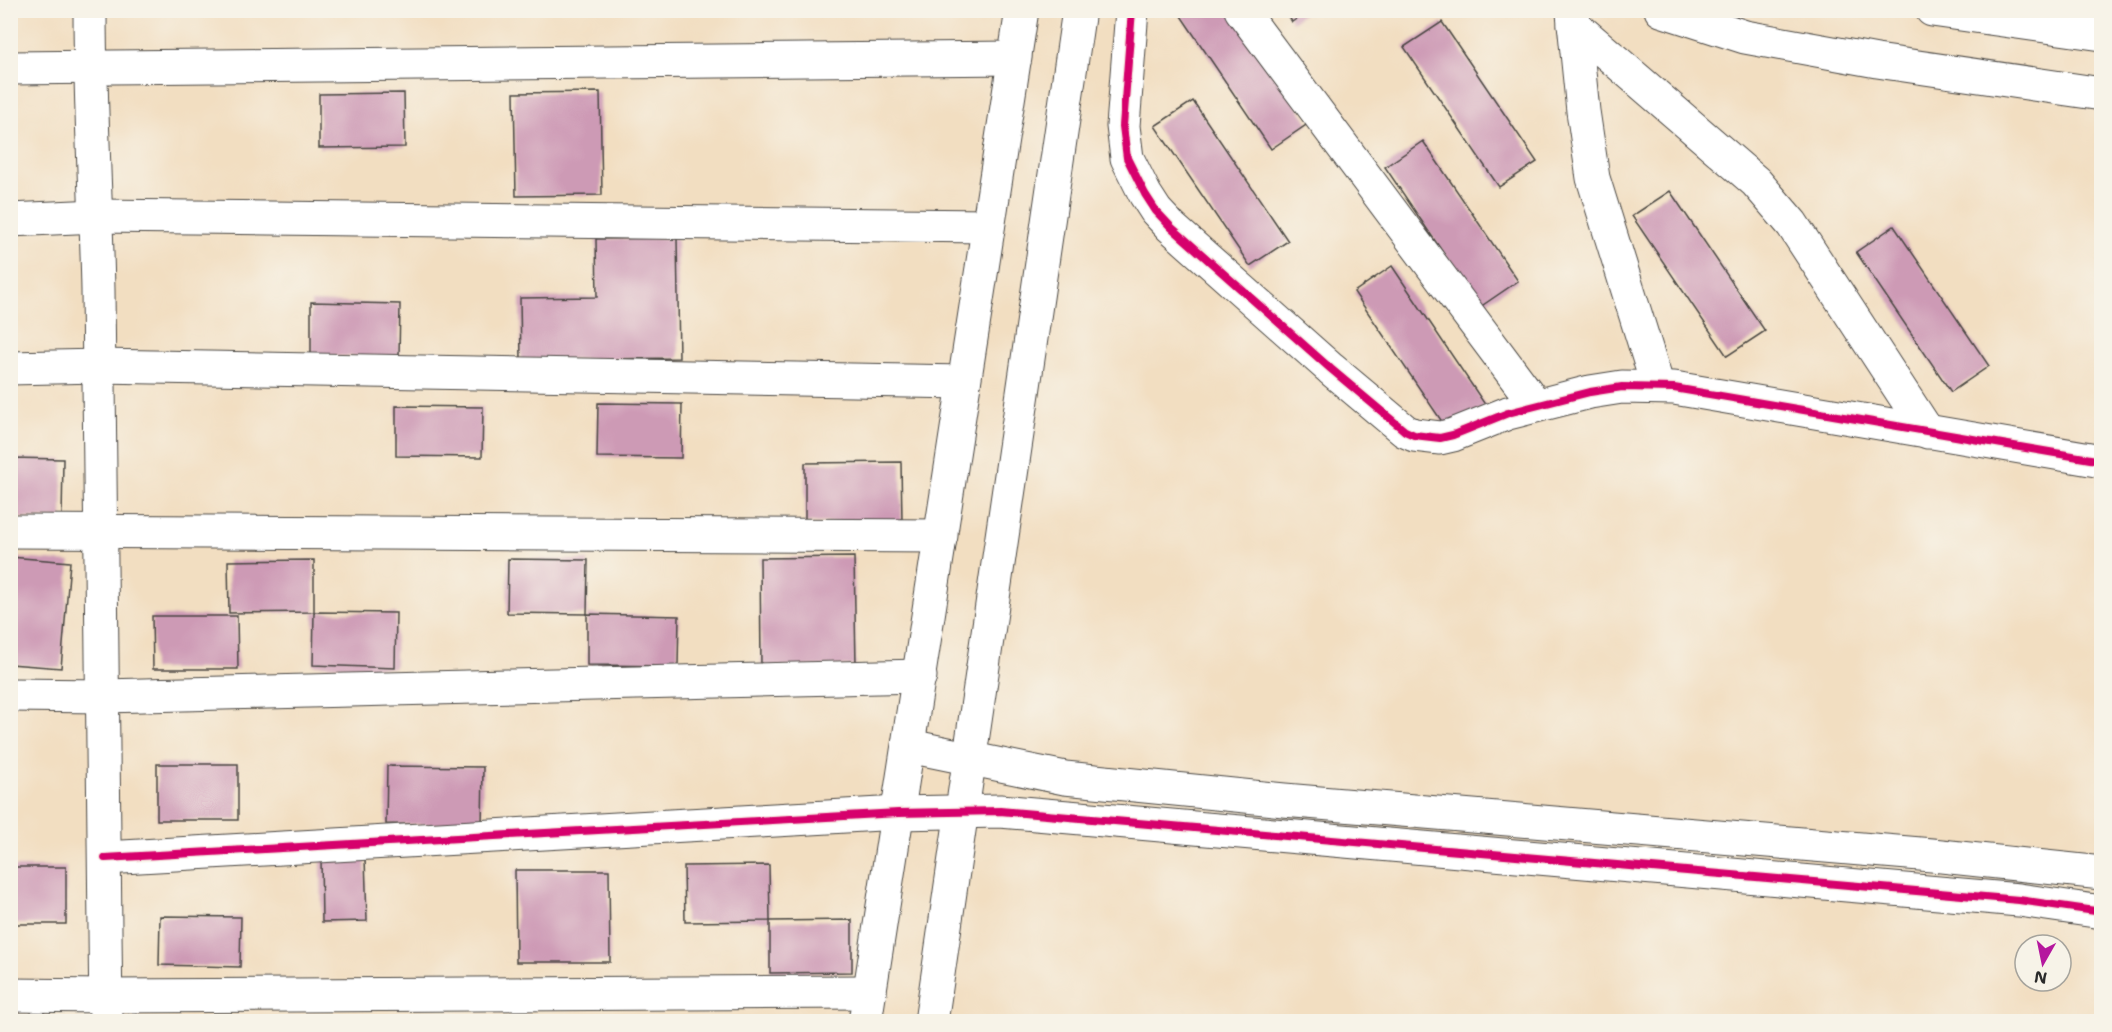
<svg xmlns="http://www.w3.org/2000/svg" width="2112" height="1032" font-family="'Shantell Sans',sans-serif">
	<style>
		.building { fill: #cd9ab5 }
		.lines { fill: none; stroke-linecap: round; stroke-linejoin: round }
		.minor-casing { stroke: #494642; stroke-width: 35 }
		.minor { stroke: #fff; stroke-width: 33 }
		.cycleway-casing { stroke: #f7f3e8; stroke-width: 11 }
		.cycleway { stroke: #d6006c; stroke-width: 8 }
	</style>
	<rect width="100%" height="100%" fill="#f7f3e8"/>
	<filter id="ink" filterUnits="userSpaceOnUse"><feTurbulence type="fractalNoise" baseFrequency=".0167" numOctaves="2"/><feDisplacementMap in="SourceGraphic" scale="12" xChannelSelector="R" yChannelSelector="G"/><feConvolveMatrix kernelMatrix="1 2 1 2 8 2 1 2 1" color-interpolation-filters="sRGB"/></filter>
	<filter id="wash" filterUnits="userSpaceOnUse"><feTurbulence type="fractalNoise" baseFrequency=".008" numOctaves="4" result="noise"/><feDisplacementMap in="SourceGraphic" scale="24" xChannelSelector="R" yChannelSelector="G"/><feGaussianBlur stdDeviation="1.35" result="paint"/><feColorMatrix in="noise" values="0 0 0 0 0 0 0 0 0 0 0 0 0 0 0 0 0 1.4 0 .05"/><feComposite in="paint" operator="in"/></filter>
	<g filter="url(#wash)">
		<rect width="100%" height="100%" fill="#f2dec1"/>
		<g id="blocks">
			<!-- building -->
			<g class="building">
				<polygon points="1177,10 1232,10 1309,123 1271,149"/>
				<polygon points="1285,10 1309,10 1292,22"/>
				<polygon points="1442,22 1537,162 1499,187 1404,47"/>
				<polygon points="600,92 602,195 516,196 514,93"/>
				<polygon points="404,93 405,147 319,148 319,94"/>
				<polygon points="1193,101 1288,241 1250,266 1155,126"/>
				<polygon points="1423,141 1518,281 1480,307 1385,167"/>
				<polygon points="1670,191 1765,331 1727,356 1632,216"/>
				<polygon points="1894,226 1989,366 1951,392 1856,252"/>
				<polygon points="677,238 679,358 521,360 520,298 597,297 596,239"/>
				<polygon points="1392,266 1486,406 1449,432 1354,292"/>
				<polygon points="311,302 400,304 399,357 311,356"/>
				<polygon points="598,403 682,404 681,458 597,457"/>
				<polygon points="396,406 483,407 482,457 396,456"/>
				<polygon points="10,458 63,459 62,519 10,518"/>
				<polygon points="901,462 902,522 805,523 805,463"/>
				<polygon points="10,557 70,562 61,668 10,664"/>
				<polygon points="854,557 856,666 761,667 760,558"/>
				<polygon points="508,559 588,560 587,614 507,613"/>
				<polygon points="314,560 314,612 229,613 228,561"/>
				<polygon points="314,612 396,613 395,668 313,665"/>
				<polygon points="587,614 679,616 678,666 587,665"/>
				<polygon points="152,616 237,616 238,669 153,669"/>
				<rect x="157" y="764" width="81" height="56"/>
				<polygon points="387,766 483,767 482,825 386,824"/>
				<polygon points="321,858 365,858 367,921 322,922"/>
				<polygon points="769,865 770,921 685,922 684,866"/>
				<rect x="10" y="867" width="56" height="57"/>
				<polygon points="515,870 609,870 610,962 516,962"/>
				<polygon points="160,916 241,917 240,967 159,965"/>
				<polygon points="852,920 852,972 770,973 770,921"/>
			</g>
		</g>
	</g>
	<g filter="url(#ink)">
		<use href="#blocks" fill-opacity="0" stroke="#494642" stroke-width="1.5"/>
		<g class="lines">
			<!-- minor casing -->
			<g class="minor-casing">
				<g id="minor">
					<path d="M90,10C90,104 96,197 98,290C102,534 104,778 106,1022"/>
					<polyline points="1132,10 1123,126 1127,158 1145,194 1156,211 1171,227 1331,369 1405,431 1414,435 1440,438 1453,435 1508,413 1590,392 1622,387 1674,388 2102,461"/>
					<polyline points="1241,10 1536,405"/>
					<polyline points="1661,10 1745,37 1877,61 2102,94"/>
					<polyline points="1932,10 2102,34"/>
					<polyline points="1573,13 1583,111 1593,178 1658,387"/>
					<polyline points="1574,25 1756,182 1792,224 1928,432"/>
					<polyline points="10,68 1015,58"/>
					<polyline points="10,220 97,216 988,226"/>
					<polyline points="10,368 99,366 964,382"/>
					<polyline points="10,531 941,536"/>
					<polyline points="10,695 104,696 920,676"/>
					<polyline points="909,746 1065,778 1284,800 1932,855 2102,873"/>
					<polyline points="105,858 898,813 1000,811 2019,900 2102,912"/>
					<polyline points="10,995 106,996 870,992"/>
					<polyline points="865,1022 1022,10"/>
					<polyline points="931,1022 1079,10"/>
				</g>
			</g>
			<!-- minor -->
			<use href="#minor" class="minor"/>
			<!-- cycleway casing -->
			<g class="cycleway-casing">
				<g id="cycleway">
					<polyline points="1132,10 1123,126 1127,158 1145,194 1156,211 1171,227 1331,369 1405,431 1414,435 1440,438 1453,435 1508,413 1590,392 1622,387 1674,388 2102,461"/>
					<polyline points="105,858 898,813 1000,811 2019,900 2102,912"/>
				</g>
			</g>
			<!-- cycleway -->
			<use href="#cycleway" class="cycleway"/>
		</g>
	</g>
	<!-- margin -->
	<rect width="2112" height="1032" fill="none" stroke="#f7f3e8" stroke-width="36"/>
	<!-- north arrow -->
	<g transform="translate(2043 963) rotate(189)"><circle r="28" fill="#f7f3e8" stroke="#a5a39c" stroke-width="1.5"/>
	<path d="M0-4.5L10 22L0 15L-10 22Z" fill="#b5179e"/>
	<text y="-9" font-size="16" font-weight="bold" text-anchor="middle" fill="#2b2b2b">N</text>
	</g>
</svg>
